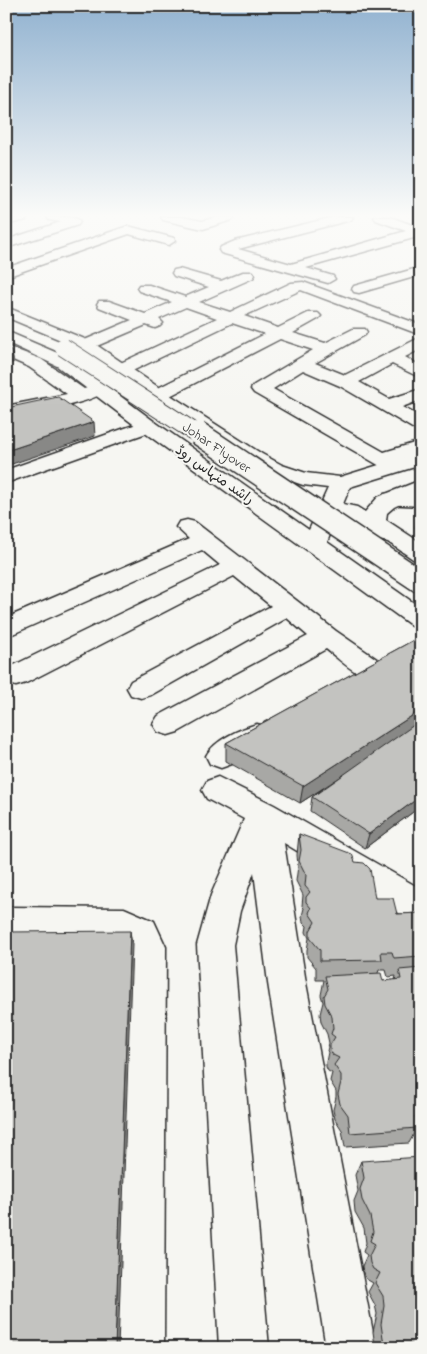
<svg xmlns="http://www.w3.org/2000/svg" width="427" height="1354" font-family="'Indie Flower','Playpen Sans Arabic',sans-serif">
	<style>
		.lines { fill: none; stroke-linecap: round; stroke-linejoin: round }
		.minor-casing { stroke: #2b2b2b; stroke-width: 3 }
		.major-casing { stroke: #2b2b2b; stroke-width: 3 }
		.minor { fill: #f6f6f2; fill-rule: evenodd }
		.major { fill: #f6f6f2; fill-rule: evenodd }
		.major-bridge-far1-casing { stroke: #2b2b2b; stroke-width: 19; stroke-linecap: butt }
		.major-bridge-casing { stroke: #2b2b2b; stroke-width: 25; stroke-linecap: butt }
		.major-bridge-far1 { stroke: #f6f6f2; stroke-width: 17 }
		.major-bridge { stroke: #f6f6f2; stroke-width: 22 }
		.wall { fill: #a8a8a5; stroke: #2b2b2b; fill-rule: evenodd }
		.shaded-wall { fill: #888886; stroke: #2b2b2b }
		.building { fill: #c3c3c0; stroke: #2b2b2b }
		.labels { text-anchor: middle; stroke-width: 4; stroke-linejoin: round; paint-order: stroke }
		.far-street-label { font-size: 14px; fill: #2b2b2b; stroke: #f6f6f2 }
	</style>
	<rect width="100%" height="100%" fill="#f6f6f2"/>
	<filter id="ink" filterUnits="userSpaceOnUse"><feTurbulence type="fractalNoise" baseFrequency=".02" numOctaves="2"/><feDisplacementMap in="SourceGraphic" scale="10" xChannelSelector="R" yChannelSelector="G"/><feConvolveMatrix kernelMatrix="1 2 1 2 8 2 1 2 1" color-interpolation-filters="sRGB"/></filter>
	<g filter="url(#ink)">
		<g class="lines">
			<!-- minor casing -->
			<g class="minor-casing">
				<g id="minor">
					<polygon points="6,217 28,217 26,220 6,225"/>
					<polygon points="47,217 67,217 78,219 80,222 78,225 6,248 6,240 61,222 49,220"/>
					<polygon points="161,217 182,217 202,221 217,217 234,217 232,220 203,229 163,220"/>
					<polygon points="334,217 353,217 351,220 238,249 291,264 406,231 376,220 374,217 390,217 421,228 421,236 306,268 333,276 335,279 328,283 221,253 219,250 221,247 235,241"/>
					<polygon points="128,226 174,238 175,241 169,245 129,234 6,277 6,268"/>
					<polygon points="421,267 421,275 359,293 354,292 352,289 354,286"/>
					<polygon points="179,269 221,281 243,272 253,272 255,275 253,278 199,302 230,312 291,283 303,282 421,325 421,335 301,290 244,316 278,328 308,313 318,313 321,316 318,319 293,333 325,343 353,329 365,329 367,332 365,335 315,363 345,375 421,337 421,349 405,357 421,366 421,378 392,364 359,382 389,399 421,389 421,400 402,407 421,417 421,431 414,429 340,386 303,370 273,389 384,452 421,441 421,453 399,460 404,466 401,470 394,472 387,470 254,393 251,389 254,385 313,350 280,339 164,399 158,400 152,399 149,395 152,391 265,334 232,323 126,374 120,375 114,374 111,370 114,366 217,318 186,307 159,319 163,323 160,326 155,328 146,325 92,348 80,348 78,345 80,342 132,320 99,307 97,304 99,301 109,301 145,314 172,302 139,291 137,288 139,285 149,285 185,297 209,287 174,276 172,273 174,270"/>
					<path d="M6,346L41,359L84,389L97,385L103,386L106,390C97,403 25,414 6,418V406L67,394L29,367L6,357Z"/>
					<polygon points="148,420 155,422 158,426 155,430 6,483 6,470"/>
					<polygon points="392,493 421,494 421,506 384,504 381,499 384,494"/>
					<path d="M187,520L195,522L336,631L381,662L385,669L381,676C360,682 342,661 326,649L178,732L168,735L158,732L153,724L158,716L308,636L287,618L151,695L141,698L131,695L127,688L131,681L271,606L234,576L26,683L16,686L6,683V669L220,565L202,550L6,637V618L189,539L176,527L179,522Z"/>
					<path d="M257,724L267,727L272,735L267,743L232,764L221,768L210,764L206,756C214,740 240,729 257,724Z"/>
					<polygon points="218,777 274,805 421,889 421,924 409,919 284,843 306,983 376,1348 326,1348 268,983 254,872 240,911 233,945 269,1348 219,1348 197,945 211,895 244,819 207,799 202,790 207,781"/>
					<polygon points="6,907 124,908 154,921 166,947 164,1348 114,1348 130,948 128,945 121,942 6,940"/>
				</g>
			</g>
			<!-- major casing -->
			<g class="major-casing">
				<polygon id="major" points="6,307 92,342 164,391 262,454 282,465 306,473 340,477 421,452 421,465 350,487 343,504 357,507 365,512 378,497 421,480 421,494 394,507 387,513 386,520 421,543 421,561 413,559 388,542 379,540 338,516 327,542 421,608 421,628 412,626 141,430 57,366 6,342 6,331 69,358 155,422 309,530 328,488 303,485 268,473 152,399 80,348 6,317"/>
			</g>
			<!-- minor -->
			<use href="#minor" class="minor"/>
			<!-- major -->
			<use href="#major" class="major"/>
			<!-- major-bridge-far1 casing -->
			<g class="major-bridge-far1-casing">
				<polyline id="major-bridge-far1" points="63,347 199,435"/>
			</g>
			<!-- major-bridge casing -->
			<g class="major-bridge-casing">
				<polyline id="major-bridge" points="198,433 421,582"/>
			</g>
			<!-- major-bridge-far1 -->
			<use href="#major-bridge-far1" class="major-bridge-far1"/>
			<!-- major-bridge -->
			<use href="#major-bridge" class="major-bridge"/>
		</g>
		<!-- wall -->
		<g class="wall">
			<polygon points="421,512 421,532 415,528 417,514"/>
			<polygon points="421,636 421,806 365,848 310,811 312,797 325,787 300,803 226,761 226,743"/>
			<path d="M299,834L355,862L375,898L397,914L421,913V1130H416L409,1143L345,1147L342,1130L335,1119L333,1110L336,1097V1091L330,1081L332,1073L328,1071L326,1067V1062L328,1052L327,1051L329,1043L327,1034L321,1022L320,1014L323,1002L321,995L324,980H316V968L307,957V950L309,938L306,932L307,926L303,922L302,916L304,908L302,906L303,895L296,881L298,866L297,855ZM379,970H386L388,977L396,976L395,980L383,981L378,973Z"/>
			<polygon points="361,1161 421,1348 377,1348 375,1345 373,1332 377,1314 375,1305 368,1292 373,1283 366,1279 363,1273 362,1266 367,1255 363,1252 366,1243 364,1228 355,1212 354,1201 358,1191 355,1175"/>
		</g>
		<!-- shaded-wall -->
		<g class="shaded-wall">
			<polygon points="6,217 17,217 6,220"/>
			<polygon points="11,350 14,362 6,365 6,352"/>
			<polygon points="94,422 95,436 6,466 6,451"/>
			<polygon points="421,710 421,725 300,803 303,786"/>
			<polygon points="421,796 421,806 365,848 369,834"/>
			<polygon points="130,931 132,944 118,1348 115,1348"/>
		</g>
		<!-- building -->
		<g class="building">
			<polygon points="6,347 11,350 6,352"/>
			<polygon points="58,397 94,422 6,451 6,408"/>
			<polygon points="421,636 421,710 303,786 226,743"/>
			<polygon points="421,720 421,796 369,834 312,797"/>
			<polygon points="299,834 352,854 355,862 364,863 370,869 375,898 393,898 397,914 421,913 421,956 394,958 392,952 381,952 382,960 320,961 320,950 310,938 310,931 315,922 309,913 311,908 306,902 306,897 310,892 305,886 306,875 299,861 301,850"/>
			<polygon points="130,931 115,1348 6,1348 6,932"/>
			<polygon points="421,968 421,1116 415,1116 417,1128 350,1133 348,1115 340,1104 338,1094 341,1082 341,1075 334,1065 339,1058 333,1055 330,1050 330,1045 335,1037 331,1034 333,1028 332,1017 325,1004 324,996 328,989 325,976 381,973 383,981 401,979 399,970"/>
			<polygon points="421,1157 421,1348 389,1348 383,1338 381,1324 384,1306 383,1296 375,1283 380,1273 373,1269 370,1263 369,1256 375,1244 370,1241 373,1232 370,1216 362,1200 360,1189 364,1178 361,1161"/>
		</g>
	</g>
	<!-- sky -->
	<linearGradient id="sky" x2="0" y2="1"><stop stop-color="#91b2d0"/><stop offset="0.53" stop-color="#fbfbf9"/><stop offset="1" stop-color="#fbfbf9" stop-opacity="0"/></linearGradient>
	<rect width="427" height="406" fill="url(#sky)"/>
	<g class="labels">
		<!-- far-street labels -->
		<g class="far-street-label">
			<text transform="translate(217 447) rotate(34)" y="5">Johar Flyover</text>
			<text transform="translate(215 474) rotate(35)" y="5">راشد منہاس روڈ</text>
		</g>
	</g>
	<!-- margin -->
	<rect width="427" height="1354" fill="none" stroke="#f6f6f2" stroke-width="25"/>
	<rect x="12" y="12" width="402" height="1329" fill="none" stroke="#2b2b2b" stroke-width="2" filter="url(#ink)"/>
</svg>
